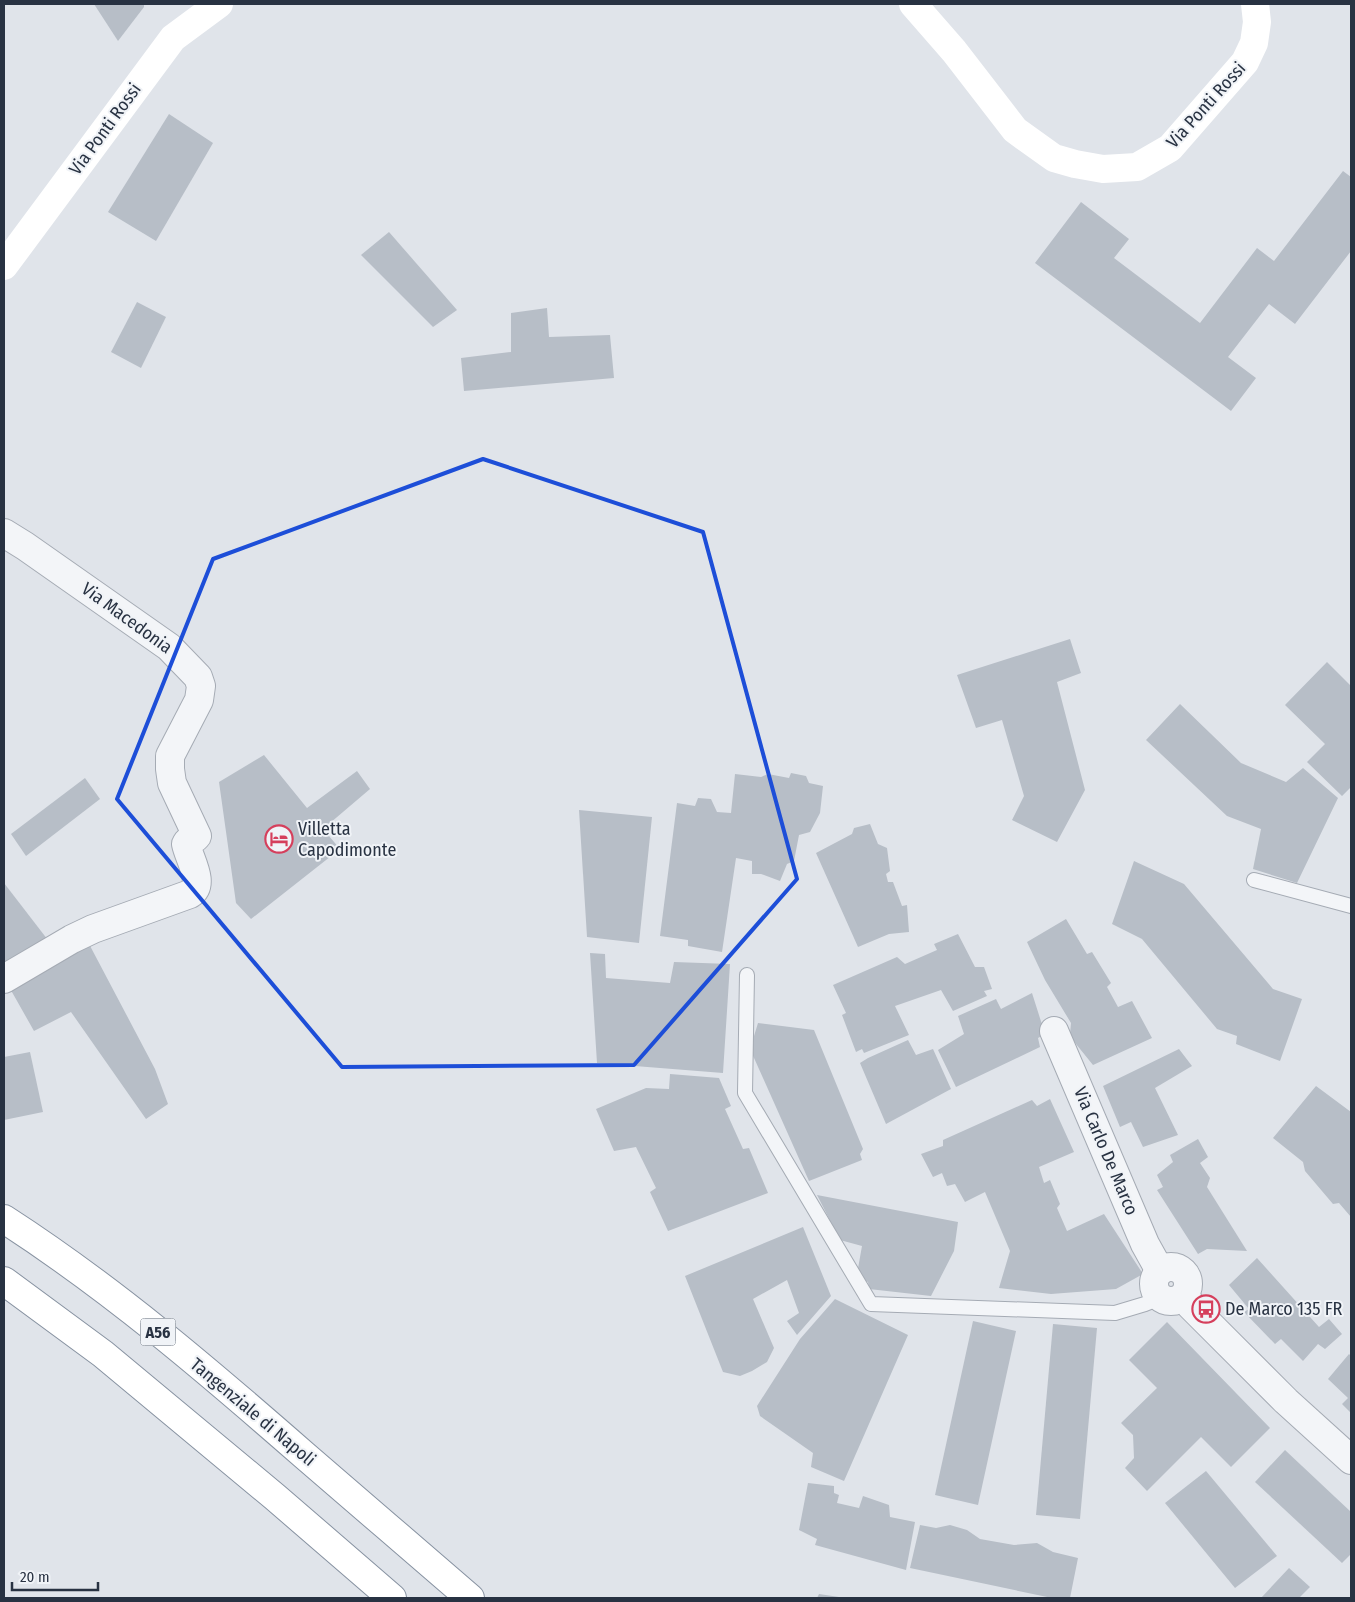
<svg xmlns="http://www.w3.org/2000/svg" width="1355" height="1602" font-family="'Fira Sans Condensed',sans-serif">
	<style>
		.building { fill: #b7bec7 }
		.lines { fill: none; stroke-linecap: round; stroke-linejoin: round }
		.lane-casing { stroke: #a5abb4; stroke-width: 16 }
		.street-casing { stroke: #a5abb4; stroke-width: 30 }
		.highway-casing { stroke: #8792a1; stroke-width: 30 }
		.lane { stroke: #f3f5f8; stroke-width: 14 }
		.street { stroke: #f3f5f8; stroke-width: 28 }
		.secondary { stroke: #fff; stroke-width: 28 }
		.highway { stroke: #fff; stroke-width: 28 }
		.marked { fill: none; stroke: #1d4ed8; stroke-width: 4; stroke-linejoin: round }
		.labels { text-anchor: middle; stroke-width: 4; stroke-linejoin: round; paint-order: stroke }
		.shield { fill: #f0f3f7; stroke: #646c78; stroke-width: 1 }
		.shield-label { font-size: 16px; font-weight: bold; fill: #283242 }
		.street-label { font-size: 18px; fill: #283242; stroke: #f0f3f7 }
		.poi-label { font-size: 18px; fill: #283242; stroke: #f0f3f7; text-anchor: start }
	</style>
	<rect width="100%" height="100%" fill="#e0e4ea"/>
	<!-- building -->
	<g class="building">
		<polygon points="94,4 144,4 144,7 118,41"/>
		<polygon points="169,114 213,143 156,241 108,212"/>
		<polygon points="1343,171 1351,177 1351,251 1295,324 1269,304 1228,357 1256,378 1231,411 1035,263 1081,202 1129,239 1114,258 1200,323 1257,248 1274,261"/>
		<polygon points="389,232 457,310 433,327 361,255"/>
		<polygon points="137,302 166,317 141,368 111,352"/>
		<polygon points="547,308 549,337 610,335 614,378 464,391 461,358 511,352 511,313"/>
		<polygon points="1070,639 1081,673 1057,682 1085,790 1057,842 1012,820 1024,796 1002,720 976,728 957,675"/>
		<polygon points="1327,662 1351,686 1351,787 1342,796 1307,762 1325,744 1285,705"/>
		<polygon points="1180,704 1241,763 1286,782 1303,768 1338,798 1297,883 1253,869 1261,829 1227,816 1146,740"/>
		<polygon points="264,755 307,808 357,771 370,789 323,829 340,849 251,919 236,903 219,782"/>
		<polygon points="791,773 806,776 809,783 823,786 820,813 810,832 799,835 794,861 787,864 780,881 761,874 752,874 752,861 736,858 722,952 688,946 688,940 660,936 677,803 695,806 698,798 711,799 717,812 731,813 735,774 761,777 768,774 789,778"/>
		<polygon points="85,778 100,799 26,856 11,834"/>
		<polygon points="579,810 652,817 639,943 587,937"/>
		<polygon points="870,824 878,844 887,848 890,871 886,874 888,882 893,882 902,906 907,905 909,932 889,934 858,947 816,853 852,834 854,828"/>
		<polygon points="1134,861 1184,884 1273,989 1302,999 1280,1061 1236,1044 1237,1036 1217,1029 1142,939 1112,924"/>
		<polygon points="4,883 51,944 4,971"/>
		<polygon points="1066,919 1087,954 1092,952 1111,983 1107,987 1118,1007 1132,1001 1152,1038 1093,1065 1076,1044 1070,1034 1071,1023 1045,980 1027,942"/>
		<polygon points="958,934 975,967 984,967 992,989 984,991 987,996 953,1011 941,990 895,1006 909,1035 864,1053 862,1049 856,1052 842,1015 846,1013 833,985 897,957 905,964 937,950 934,944"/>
		<polygon points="88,942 155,1069 168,1104 146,1119 71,1012 34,1031 8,985"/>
		<polygon points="590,953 605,954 606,978 670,983 674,962 730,964 723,1073 597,1063"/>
		<polygon points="1032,993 1045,1034 1038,1038 1040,1047 956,1087 938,1050 964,1034 958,1016 996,999 1001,1009"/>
		<polygon points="758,1023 814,1030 863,1149 860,1154 862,1160 809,1181 750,1049"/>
		<polygon points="908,1040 916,1055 933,1049 951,1089 886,1124 860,1063 868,1058"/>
		<polygon points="1179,1049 1192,1066 1155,1088 1178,1135 1143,1147 1131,1122 1120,1127 1103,1086"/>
		<polygon points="30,1052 43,1112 4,1120 4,1057"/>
		<polygon points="670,1074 719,1078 731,1106 725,1109 743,1149 749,1148 768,1193 668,1231 650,1192 656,1188 636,1147 614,1151 596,1109 646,1088 669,1089"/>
		<polygon points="1316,1086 1351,1112 1351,1217 1339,1203 1333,1204 1305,1171 1303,1162 1273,1138"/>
		<polygon points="1050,1099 1074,1152 1039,1167 1044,1183 1050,1180 1060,1204 1057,1208 1067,1231 1104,1214 1143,1274 1116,1289 1051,1294 999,1288 1010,1251 985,1192 965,1202 955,1184 947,1186 942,1173 933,1177 921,1154 943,1146 943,1140 1032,1100 1037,1106"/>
		<polygon points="1198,1139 1208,1157 1200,1163 1210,1178 1207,1187 1247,1251 1207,1249 1198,1254 1157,1190 1163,1187 1157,1175 1173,1162 1170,1155"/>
		<polygon points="817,1195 958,1222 954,1251 931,1296 869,1289 868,1282 860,1279 857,1274 862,1246 840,1240"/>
		<polygon points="803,1227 831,1296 797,1335 787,1321 799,1313 787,1280 753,1299 774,1348 767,1362 752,1371 740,1376 723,1372 685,1276"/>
		<polygon points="1257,1258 1319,1327 1329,1319 1342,1334 1325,1349 1318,1344 1303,1361 1281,1339 1275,1344 1244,1312 1249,1309 1229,1285"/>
		<polygon points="835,1299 908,1335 844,1481 811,1467 813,1453 760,1416 757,1406 800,1339"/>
		<polygon points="973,1321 1016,1331 978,1505 935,1495"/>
		<polygon points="1167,1322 1270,1428 1231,1467 1201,1437 1147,1491 1125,1468 1134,1458 1133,1435 1121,1423 1157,1388 1129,1360"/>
		<polygon points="1053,1324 1097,1328 1080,1519 1036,1515"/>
		<polygon points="1349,1354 1351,1356 1351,1413 1342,1404 1348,1398 1328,1379"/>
		<polygon points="1285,1450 1351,1512 1351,1554 1342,1563 1255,1482"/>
		<polygon points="1206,1471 1277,1556 1235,1588 1165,1503"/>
		<polygon points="808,1483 834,1486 834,1493 839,1495 837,1503 859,1508 863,1496 889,1505 890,1517 915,1522 906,1570 815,1545 817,1539 799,1530"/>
		<polygon points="920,1525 936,1528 950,1525 967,1530 980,1539 1014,1545 1037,1543 1053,1552 1078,1558 1070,1598 1052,1598 910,1568"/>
		<polygon points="1289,1568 1310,1587 1299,1598 1261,1598"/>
		<polygon points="819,1594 839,1597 839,1598 817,1598"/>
	</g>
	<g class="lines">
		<!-- lane casing -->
		<g class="lane-casing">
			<g id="lane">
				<polyline points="1254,880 1351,906"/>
				<polyline points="747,975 745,1093 871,1304 1115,1313 1145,1304 1160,1298"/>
			</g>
		</g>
		<!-- street casing -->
		<g class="street-casing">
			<g id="street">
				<path d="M4,533L25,546L169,647L198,677L201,686L199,700L170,756V769L172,783L197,836L195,838L188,841L186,844C189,859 206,884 190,894L93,929L72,939L4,979"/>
				<polyline points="1054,1031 1145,1244 1160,1271"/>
				<circle cx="1171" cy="1284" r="17"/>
				<polyline points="1185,1295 1191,1306 1286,1401 1351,1460"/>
			</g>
		</g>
		<!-- highway casing -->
		<g class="highway-casing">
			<g id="highway">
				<path d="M4,1219C111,1288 208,1371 304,1455C359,1503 415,1550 470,1598"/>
				<polyline points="4,1281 103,1354 275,1497 392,1598"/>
			</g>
		</g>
		<!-- lane -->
		<use href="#lane" class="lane"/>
		<!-- street -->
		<use href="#street" class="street"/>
		<!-- secondary -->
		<g class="secondary">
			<polyline points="913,4 954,51 1015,130 1054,158 1075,164 1103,169 1137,167 1170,148 1245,62 1254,43 1257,22 1255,4"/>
			<polyline points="4,266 173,38 219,4"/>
		</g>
		<!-- highway -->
		<use href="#highway" class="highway"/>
	</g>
	<!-- marked area -->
	<path class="marked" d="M483,459L703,532L797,879L634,1065L342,1067L117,799L213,559Z"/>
	<!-- icons -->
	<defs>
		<g id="hotel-ring" transform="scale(1.4375)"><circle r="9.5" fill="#f0f3f7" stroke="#d53f5c" stroke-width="1.5"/><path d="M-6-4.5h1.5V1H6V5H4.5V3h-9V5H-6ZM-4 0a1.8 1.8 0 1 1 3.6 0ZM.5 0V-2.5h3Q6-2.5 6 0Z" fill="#d53f5c"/></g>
		<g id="bus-ring" transform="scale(1.4375)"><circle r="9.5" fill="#f0f3f7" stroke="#d53f5c" stroke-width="1.5"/><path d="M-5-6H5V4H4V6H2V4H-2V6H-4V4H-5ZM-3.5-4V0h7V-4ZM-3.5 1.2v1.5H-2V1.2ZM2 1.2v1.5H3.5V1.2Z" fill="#d53f5c"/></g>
	</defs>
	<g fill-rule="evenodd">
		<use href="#hotel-ring" x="279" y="839"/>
		<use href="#bus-ring" x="1206" y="1309"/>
	</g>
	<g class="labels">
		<!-- shield labels -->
		<rect class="shield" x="140.5" y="1318.5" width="35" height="27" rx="4"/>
		<g class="shield-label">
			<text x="158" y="1338">A56</text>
		</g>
		<!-- street labels -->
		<g class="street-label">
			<text transform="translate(1206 105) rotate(-48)" y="6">Via Ponti Rossi</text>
			<text transform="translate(105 129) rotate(-54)" y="6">Via Ponti Rossi</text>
			<text transform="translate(127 618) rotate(36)" y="6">Via Macedonia</text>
			<text transform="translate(1106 1151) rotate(67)" y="6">Via Carlo De Marco</text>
			<text transform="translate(253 1412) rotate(40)" y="6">Tangenziale di Napoli</text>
		</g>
		<!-- poi labels -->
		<g class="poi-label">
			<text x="298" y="835">Villetta<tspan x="298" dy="21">Capodimonte</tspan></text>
			<text x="1225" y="1315">De Marco 135 FR</text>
		</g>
	</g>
	<!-- border -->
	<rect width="1355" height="1602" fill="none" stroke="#283242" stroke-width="10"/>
	<!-- scale -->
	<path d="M12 1582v8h86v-8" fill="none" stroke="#283242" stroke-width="2.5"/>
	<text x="20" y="1582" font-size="15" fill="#283242" stroke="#f0f3f7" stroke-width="4" paint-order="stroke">20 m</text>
</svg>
